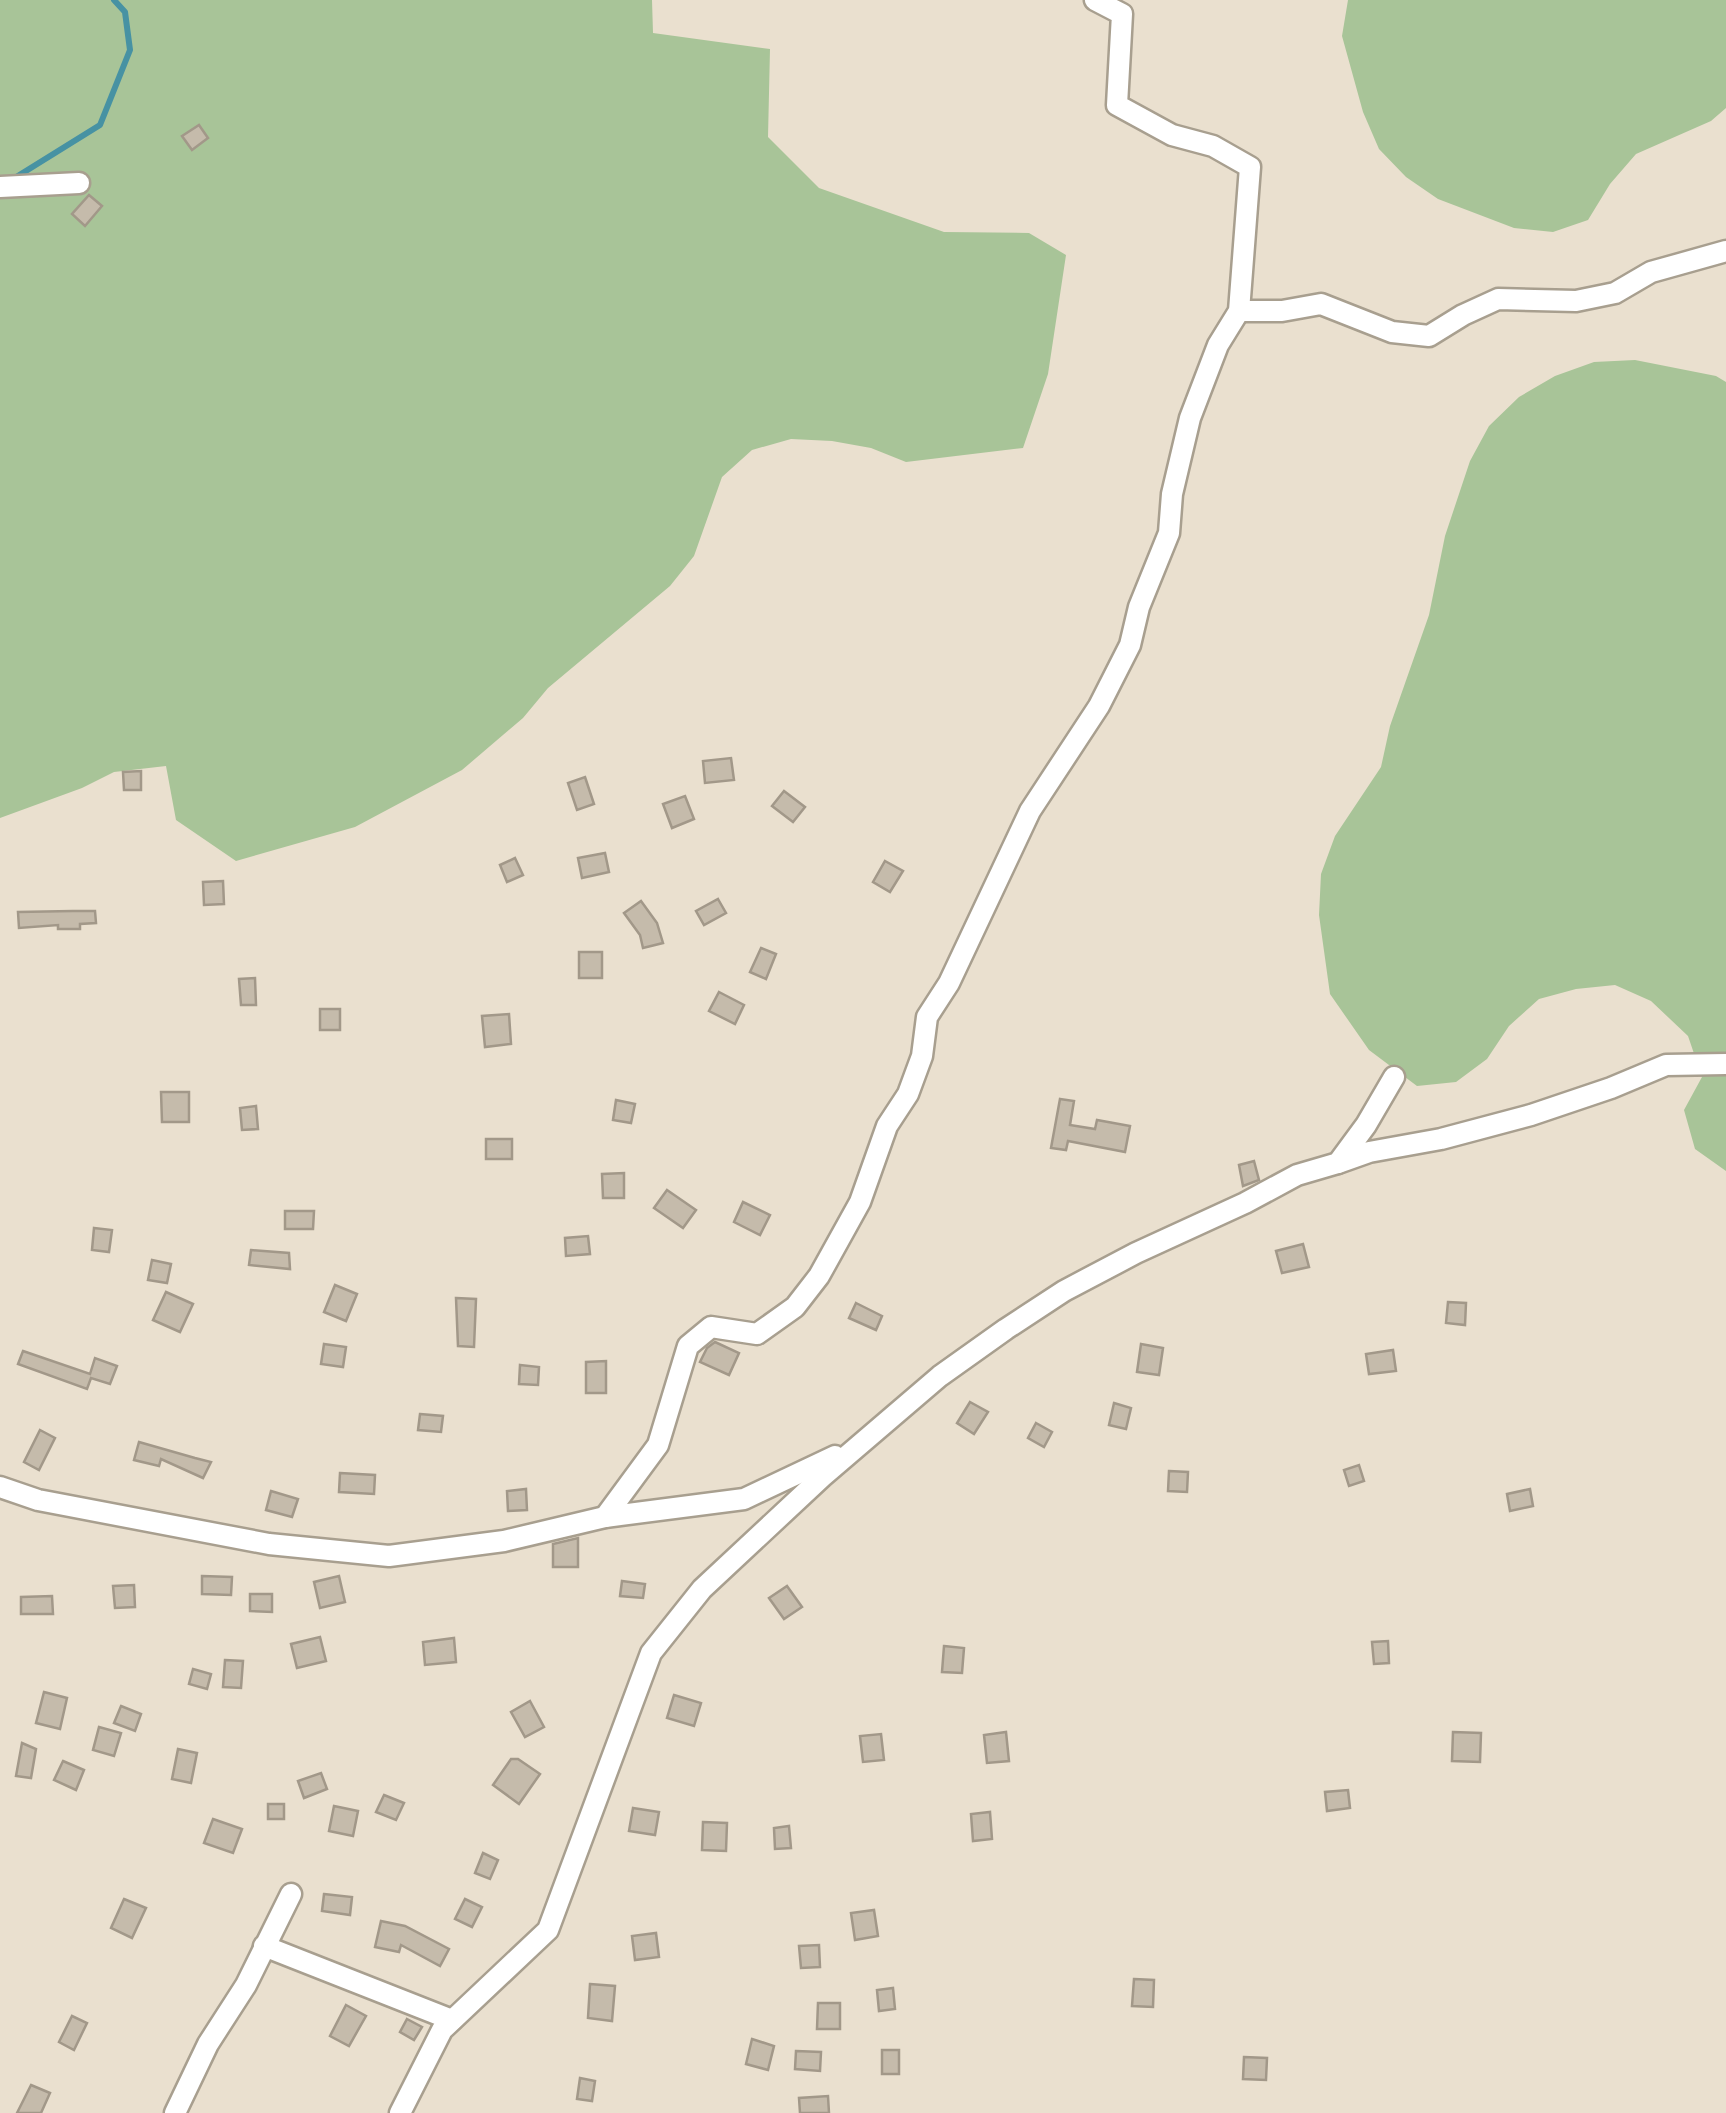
<svg xmlns="http://www.w3.org/2000/svg" width="1726" height="2113" font-family="Manrope,sans-serif">
	<style>
		.green { fill: #a8c498 }
		.lines { fill: none; stroke-linecap: round; stroke-linejoin: round }
		.stream { stroke: #4792a3; stroke-width: 6 }
		.building { fill: #c5bbab; stroke: #a29889; stroke-width: 2.5 }
		.minor-casing { stroke: #a89f8f; stroke-width: 25 }
		.minor { stroke: #fff; stroke-width: 20 }
	</style>
	<rect width="100%" height="100%" fill="#eae0cf"/>
	<!-- green -->
	<g class="green">
		<polygon points="0,0 652,0 653,33 770,49 768,137 819,188 944,232 1029,233 1066,255 1048,374 1023,448 906,462 871,448 832,441 791,439 752,450 722,477 694,556 670,586 548,688 523,718 462,770 355,827 236,861 176,820 166,766 114,772 82,788 0,818"/>
		<polygon points="1348,0 1726,0 1726,108 1711,121 1636,154 1610,184 1588,220 1553,232 1514,228 1438,199 1406,177 1379,149 1363,112 1342,36"/>
		<polygon points="1635,360 1716,376 1726,382 1726,1171 1695,1149 1684,1110 1702,1077 1688,1036 1651,1001 1615,985 1576,989 1539,999 1509,1026 1487,1059 1456,1082 1417,1086 1369,1050 1330,994 1319,915 1321,874 1335,836 1381,767 1390,726 1429,615 1445,536 1470,461 1489,426 1519,397 1555,376 1594,362"/>
	</g>
	<g class="lines">
		<!-- stream -->
		<polyline class="stream" points="13,179 100,125 130,50 125,12 114,0"/>
	</g>
	<!-- building -->
	<g class="building">
		<polygon points="199,125 208,138 192,150 182,136"/>
		<polygon points="89,195 102,206 85,226 72,214"/>
		<polygon points="731,758 734,780 705,783 703,761"/>
		<polygon points="141,771 141,790 124,790 123,772"/>
		<polygon points="585,777 594,804 577,810 568,783"/>
		<polygon points="784,791 805,807 793,822 772,806"/>
		<polygon points="685,796 694,819 672,828 663,804"/>
		<polygon points="605,853 609,872 582,878 578,858"/>
		<polygon points="515,858 523,875 507,882 500,865"/>
		<polygon points="885,861 903,871 890,892 873,882"/>
		<polygon points="223,881 224,904 204,905 203,882"/>
		<polygon points="718,899 726,913 704,925 696,911"/>
		<polygon points="641,901 657,923 663,943 643,948 640,935 624,913"/>
		<polygon points="73,911 95,911 96,923 80,924 80,929 58,929 58,925 19,928 18,912"/>
		<polygon points="761,948 776,954 766,979 750,972"/>
		<rect x="579" y="952" width="23" height="26"/>
		<polygon points="255,978 256,1005 241,1005 239,979"/>
		<polygon points="719,992 744,1005 735,1024 709,1011"/>
		<rect x="320" y="1009" width="20" height="21"/>
		<polygon points="509,1014 511,1044 485,1047 482,1016"/>
		<polygon points="161,1092 189,1092 189,1122 162,1122"/>
		<polygon points="1060,1099 1074,1101 1070,1125 1095,1129 1097,1120 1130,1126 1125,1152 1068,1141 1066,1150 1051,1148"/>
		<polygon points="616,1100 635,1104 631,1123 613,1120"/>
		<polygon points="256,1106 258,1129 242,1130 240,1108"/>
		<rect x="486" y="1139" width="26" height="20"/>
		<polygon points="1254,1161 1259,1180 1243,1186 1239,1165"/>
		<polygon points="624,1173 624,1198 603,1198 602,1174"/>
		<polygon points="667,1190 696,1210 683,1228 654,1208"/>
		<polygon points="743,1202 770,1215 760,1235 734,1222"/>
		<polygon points="285,1211 314,1211 313,1229 285,1229"/>
		<polygon points="94,1228 112,1230 109,1252 92,1250"/>
		<polygon points="588,1236 590,1254 566,1256 565,1238"/>
		<polygon points="1303,1244 1309,1267 1282,1273 1276,1251"/>
		<polygon points="251,1250 289,1253 290,1269 249,1265"/>
		<polygon points="152,1260 171,1264 167,1283 148,1280"/>
		<polygon points="335,1285 357,1294 346,1321 324,1312"/>
		<polygon points="166,1292 193,1304 180,1332 153,1320"/>
		<polygon points="456,1298 476,1299 474,1347 458,1346"/>
		<polygon points="1448,1302 1466,1303 1465,1325 1446,1323"/>
		<polygon points="856,1303 882,1316 876,1330 849,1318"/>
		<polygon points="715,1342 739,1353 729,1375 700,1362 707,1348"/>
		<polygon points="324,1344 346,1347 343,1367 321,1364"/>
		<polygon points="1141,1344 1163,1348 1159,1375 1137,1372"/>
		<polygon points="1393,1350 1396,1371 1369,1374 1366,1354"/>
		<polygon points="23,1351 90,1374 95,1358 117,1366 110,1384 91,1378 87,1389 18,1364"/>
		<polygon points="606,1361 606,1393 586,1393 586,1362"/>
		<polygon points="520,1365 539,1367 538,1385 519,1384"/>
		<polygon points="970,1402 988,1412 974,1434 957,1423"/>
		<polygon points="1114,1403 1131,1408 1126,1429 1109,1425"/>
		<polygon points="420,1414 443,1416 441,1432 418,1430"/>
		<polygon points="1036,1423 1052,1432 1044,1447 1028,1438"/>
		<polygon points="40,1430 55,1438 39,1470 24,1462"/>
		<polygon points="139,1442 195,1458 211,1462 203,1478 161,1459 159,1466 134,1460"/>
		<polygon points="1359,1465 1364,1481 1349,1486 1344,1470"/>
		<polygon points="1169,1471 1188,1472 1187,1492 1168,1491"/>
		<polygon points="340,1473 375,1475 374,1494 339,1492"/>
		<polygon points="526,1489 527,1510 508,1511 507,1491"/>
		<polygon points="1530,1489 1533,1506 1510,1511 1507,1494"/>
		<polygon points="271,1491 298,1499 292,1517 266,1510"/>
		<polygon points="578,1538 578,1567 553,1567 553,1544"/>
		<polygon points="202,1576 232,1577 231,1595 202,1594"/>
		<polygon points="339,1576 345,1602 320,1608 314,1582"/>
		<polygon points="622,1581 645,1584 643,1598 620,1596"/>
		<polygon points="134,1585 135,1607 115,1608 113,1586"/>
		<polygon points="787,1586 802,1607 784,1619 769,1598"/>
		<polygon points="250,1594 272,1594 272,1612 250,1611"/>
		<polygon points="52,1596 53,1614 21,1614 21,1597"/>
		<polygon points="320,1637 326,1661 297,1668 291,1644"/>
		<polygon points="454,1638 456,1662 425,1665 423,1642"/>
		<polygon points="1388,1641 1389,1663 1374,1664 1372,1642"/>
		<polygon points="944,1646 964,1648 962,1673 942,1672"/>
		<polygon points="225,1660 243,1661 241,1688 223,1687"/>
		<polygon points="193,1669 211,1674 207,1689 189,1684"/>
		<polygon points="44,1692 67,1698 60,1729 36,1723"/>
		<polygon points="674,1695 701,1703 694,1726 667,1718"/>
		<polygon points="530,1701 544,1727 525,1737 511,1712"/>
		<polygon points="121,1706 141,1714 135,1731 114,1723"/>
		<polygon points="99,1727 121,1733 114,1756 93,1750"/>
		<polygon points="1006,1732 1009,1761 987,1763 984,1735"/>
		<polygon points="1453,1732 1481,1733 1480,1762 1452,1761"/>
		<polygon points="881,1734 884,1760 863,1762 860,1736"/>
		<polygon points="22,1743 36,1749 31,1778 16,1776"/>
		<polygon points="178,1749 197,1753 191,1783 172,1779"/>
		<polygon points="511,1759 518,1759 540,1774 519,1804 493,1785"/>
		<polygon points="63,1761 84,1770 76,1790 54,1780"/>
		<polygon points="321,1773 327,1789 304,1798 298,1781"/>
		<polygon points="1348,1790 1350,1808 1327,1811 1325,1792"/>
		<polygon points="384,1795 404,1803 396,1820 376,1812"/>
		<rect x="268" y="1804" width="16" height="15"/>
		<polygon points="334,1806 358,1811 353,1836 329,1831"/>
		<polygon points="633,1808 659,1812 655,1835 629,1831"/>
		<polygon points="990,1812 992,1839 973,1841 971,1814"/>
		<polygon points="213,1819 242,1829 233,1853 204,1843"/>
		<polygon points="703,1822 727,1823 726,1851 702,1850"/>
		<polygon points="789,1826 791,1848 775,1849 774,1828"/>
		<polygon points="483,1853 498,1860 490,1879 475,1873"/>
		<polygon points="324,1894 352,1897 350,1915 322,1911"/>
		<polygon points="124,1899 146,1908 132,1938 111,1928"/>
		<polygon points="465,1899 482,1907 472,1927 455,1919"/>
		<polygon points="874,1910 878,1936 855,1940 851,1913"/>
		<polygon points="381,1921 405,1926 449,1949 440,1966 401,1945 399,1952 375,1947"/>
		<polygon points="656,1933 659,1957 635,1960 632,1936"/>
		<polygon points="819,1945 820,1967 801,1968 799,1946"/>
		<polygon points="1134,1979 1154,1980 1153,2007 1132,2006"/>
		<polygon points="590,1984 615,1986 612,2021 588,2018"/>
		<polygon points="893,1988 895,2009 879,2011 877,1990"/>
		<polygon points="818,2003 840,2003 840,2029 817,2029"/>
		<polygon points="346,2005 366,2016 349,2046 330,2036"/>
		<polygon points="72,2016 87,2023 74,2050 59,2042"/>
		<polygon points="407,2019 422,2027 414,2040 400,2032"/>
		<polygon points="752,2039 774,2046 768,2070 746,2064"/>
		<rect x="882" y="2050" width="17" height="24"/>
		<polygon points="796,2051 821,2052 820,2071 795,2069"/>
		<polygon points="1244,2057 1267,2058 1266,2080 1243,2079"/>
		<polygon points="580,2078 595,2081 592,2101 577,2099"/>
		<polygon points="31,2085 50,2093 41,2113 17,2113"/>
		<polygon points="828,2096 829,2113 800,2113 799,2098"/>
	</g>
	<g class="lines">
		<!-- minor casing -->
		<g class="minor-casing">
			<g id="minor">
				<polyline points="0,187 79,183"/>
				<polyline points="1239,311 1282,311 1321,304 1392,332 1429,336 1463,315 1498,299 1576,301 1615,293 1651,272 1726,251"/>
				<polyline points="1338,1163 1369,1152 1441,1139 1531,1115 1611,1088 1666,1065 1726,1064"/>
				<polyline points="0,1487 38,1500 269,1544 389,1556 504,1541 605,1517 744,1499 835,1456"/>
				<polyline points="605,1517 658,1445 688,1346 711,1327 757,1334 795,1307 819,1276 860,1202 887,1126 908,1094 922,1056 927,1017 949,983 1030,811 1099,706 1130,645 1139,607 1169,533 1172,494 1190,418 1218,345 1239,311 1250,167 1213,146 1172,135 1117,105 1122,14 1095,0"/>
				<polyline points="264,1946 452,2020"/>
				<polyline points="175,2113 208,2044 246,1985 291,1894"/>
				<polyline points="400,2113 442,2030 548,1930 651,1653 702,1589 822,1477 940,1376 1006,1329 1064,1291 1136,1253 1245,1203 1297,1175 1338,1163 1366,1125 1394,1077"/>
			</g>
		</g>
		<!-- minor -->
		<use href="#minor" class="minor"/>
	</g>
</svg>
